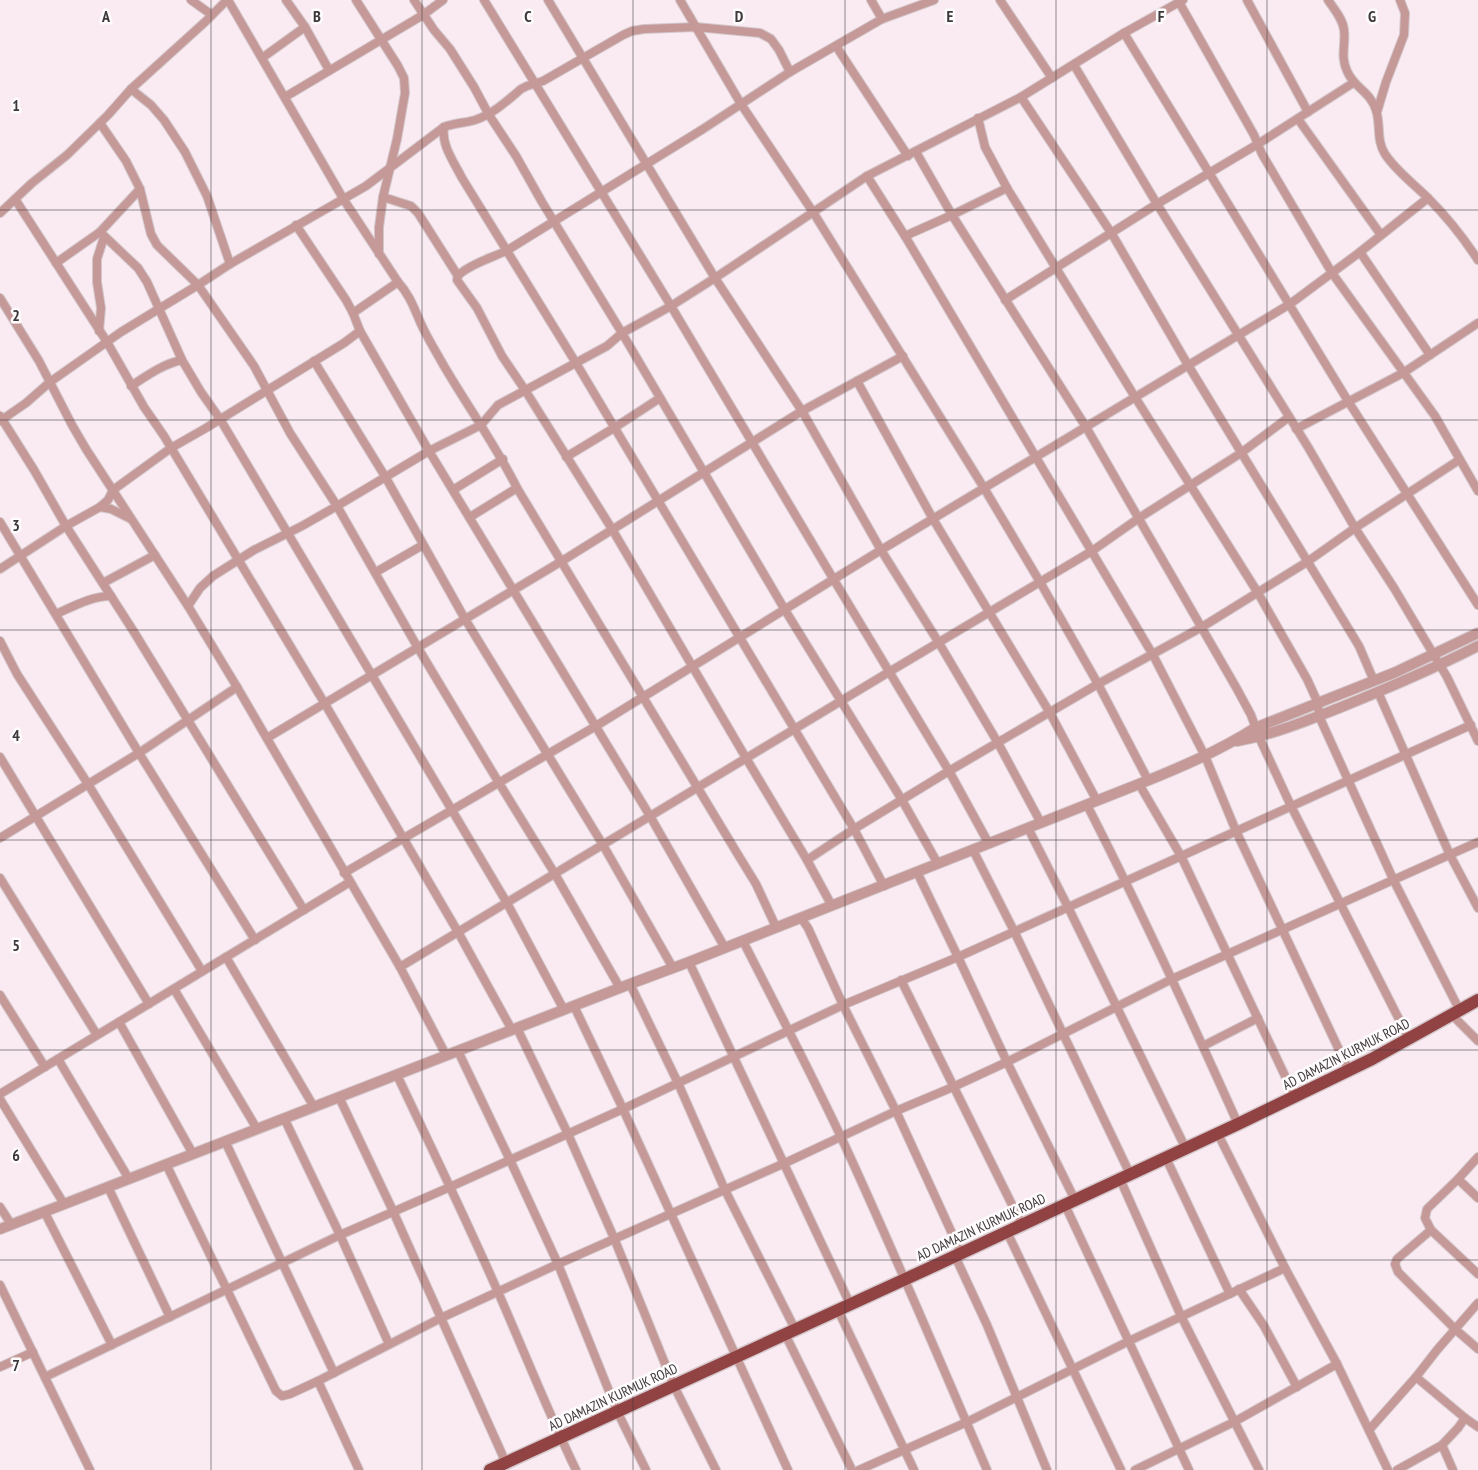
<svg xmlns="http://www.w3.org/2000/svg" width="1478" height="1470" font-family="'PT Sans Narrow',sans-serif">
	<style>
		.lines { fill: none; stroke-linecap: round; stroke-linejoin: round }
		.minor-casing { stroke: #d3c7cc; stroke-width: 10 }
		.tertiary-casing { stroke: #d3c7cc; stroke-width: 12 }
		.trunk-casing { stroke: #d3c7cc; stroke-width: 15 }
		.minor { stroke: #c59997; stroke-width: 8 }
		.tertiary { stroke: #c59997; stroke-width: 10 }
		.trunk { stroke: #914242; stroke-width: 12 }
		.grid { fill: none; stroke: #3d383a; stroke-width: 1; stroke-opacity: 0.55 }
		.labels { text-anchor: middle; stroke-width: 5; stroke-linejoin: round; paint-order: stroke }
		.street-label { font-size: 14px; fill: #3d383a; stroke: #fefcfd }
		.grid-label { font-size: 16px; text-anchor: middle; font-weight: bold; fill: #3d383a; stroke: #fefcfd; stroke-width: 5; stroke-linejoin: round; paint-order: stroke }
	</style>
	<rect width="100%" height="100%" fill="#f9ebf1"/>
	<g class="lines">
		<!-- minor casing -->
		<g class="minor-casing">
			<g id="minor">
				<polyline points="191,0 212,15"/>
				<path d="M228,0L344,200L398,282C413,299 415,313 425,332C431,344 438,355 444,366C468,407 495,444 517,488L737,853L756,884L776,927"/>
				<polyline points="286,0 305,27 329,70"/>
				<polyline points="356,0 398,66 404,78 405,93 397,139 383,197 379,227 379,254"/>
				<polyline points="414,0 434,30 450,49 474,87 489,115 516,156 542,202 622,333 785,610 902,800 938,864"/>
				<polyline points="484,0 671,306 834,580 949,771 989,844"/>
				<polyline points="548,0 715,278 802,411 881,550 939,643 998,743 1041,823"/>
				<polyline points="680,0 741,104 813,212 984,488 1040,582 1098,684 1148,780"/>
				<polyline points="871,0 882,19"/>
				<polyline points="1000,0 1052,78"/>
				<polyline points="1247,0 1308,112"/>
				<path d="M1328,0C1334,9 1343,19 1344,30C1346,44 1340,56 1347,71C1354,88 1370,91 1376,110C1381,125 1376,140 1385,154C1396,171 1414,184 1428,198C1447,217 1463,237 1478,260"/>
				<polyline points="1179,2 1254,135 1262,154 1332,273 1435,416 1478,491"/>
				<polyline points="1124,33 1348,401 1478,605"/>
				<polyline points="836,46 908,156"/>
				<polyline points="262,58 305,27"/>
				<polyline points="1074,65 1157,204 1308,447 1355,528 1394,588 1447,677 1478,741"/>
				<polyline points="131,89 151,105 164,120 185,152 207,196 230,264"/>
				<polyline points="285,97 423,15 443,0"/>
				<polyline points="1021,97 1112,234 1188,365 1359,646 1374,681"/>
				<polyline points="1377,112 1386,82 1404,35 1405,13 1400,0"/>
				<polyline points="978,118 985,147 1007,188 1135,397 1258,593 1307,679 1318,703 1319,716 1394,881 1460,1011"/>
				<polyline points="1298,119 1381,235"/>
				<polyline points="100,123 126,161 140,189 151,234 157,245 198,285 254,366 290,433 337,506 418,648 499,783 555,874 620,988"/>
				<path d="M444,127C441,145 454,162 462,178L576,363L854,829L884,886"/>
				<polyline points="916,152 952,215 1086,427 1237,689 1251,715 1259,737 1291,806 1409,1039"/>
				<polyline points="867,176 905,236 1153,655 1205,756 1236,831 1349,1071"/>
				<polyline points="383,197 411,206 418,213 458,276"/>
				<polyline points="15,199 107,342 144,407 164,436 325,704 458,932 512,1030"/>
				<polyline points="0,213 32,183 67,155 108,115 131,89 205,22 227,0"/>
				<polyline points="296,225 346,300 353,313 360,331 429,451 650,816 725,948"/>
				<polyline points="100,232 138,268 147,282 182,360 201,392 220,419 507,903 564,1010"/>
				<polyline points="905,236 952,215 1007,188"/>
				<polyline points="1360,252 1430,355"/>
				<polyline points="56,263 100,232 140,189"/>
				<polyline points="0,298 39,361 72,425 86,449 188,606 237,687 400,967 446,1055"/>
				<polyline points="1005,300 1157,204 1258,144 1353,83"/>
				<polyline points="353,313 398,282"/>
				<polyline points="99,331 101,308 97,282 97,259 104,237"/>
				<polyline points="314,361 386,478 465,619 603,845 673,968"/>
				<polyline points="857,381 933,519 1050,713 1097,801"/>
				<path d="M131,386C148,375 163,364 182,360"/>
				<polyline points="0,416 34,470 66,526 134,632 304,910"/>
				<path d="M0,421L26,403L50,382L121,332L198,285L230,264L366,186L444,127C454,123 465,123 475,120C493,114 507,101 521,89L527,86L543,81L623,35L632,31L644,29L696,27L760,33L771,39L779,50L790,72"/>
				<polyline points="1296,429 1403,373 1478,323"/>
				<polyline points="566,457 614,428 660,398"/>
				<polyline points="453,490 503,459"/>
				<polyline points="100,507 111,509 131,519"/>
				<polyline points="470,517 517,488"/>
				<polyline points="0,522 139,753 255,940"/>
				<polyline points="0,569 66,526 100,507 108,500 113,490 171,448 206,428 344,343 360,331"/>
				<polyline points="376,572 423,545"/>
				<polyline points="103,583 155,555"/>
				<polyline points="188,606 200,588 213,576 254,550 302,526 337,506 429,451 481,425 498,405 607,346 622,333 671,306 715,278 867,176 1021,97 1124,33 1183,0"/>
				<path d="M56,614C74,606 92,596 111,596"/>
				<polyline points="0,641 17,674 88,784 202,971"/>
				<polyline points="1378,692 1450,855 1478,908"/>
				<polyline points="267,738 562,561 802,411 903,356"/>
				<polyline points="0,757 149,1004"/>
				<polyline points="1139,784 1181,856 1295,1097"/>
				<path d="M1087,805C1141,910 1190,1017 1238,1124"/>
				<polyline points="1028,828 1068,907 1186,1149"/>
				<polyline points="0,838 139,753 237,687"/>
				<polyline points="973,850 1014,931 1130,1174"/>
				<polyline points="807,860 854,829 949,771 1098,684 1202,627 1307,562 1355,528 1459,460"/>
				<polyline points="917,872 958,957 1471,725"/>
				<polyline points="344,873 596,726 881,550 1290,304 1360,252 1428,198"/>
				<polyline points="0,878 97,1035"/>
				<path d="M832,906L807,860L746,758L612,529L525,390L502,356L477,308L457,280C458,276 457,276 461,273C473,263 491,258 506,251L703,129L790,72L882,19L934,0"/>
				<polyline points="801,918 808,928 843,1005 896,1111 961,1253"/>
				<path d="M743,941C776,1006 810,1071 841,1137C892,1247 939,1359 987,1470"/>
				<polyline points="226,957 314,1107"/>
				<polyline points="689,962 850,1304"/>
				<polyline points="400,967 889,672 1092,551 1139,518 1241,453 1289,417"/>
				<polyline points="901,980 1022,1225"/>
				<polyline points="630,984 678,1083 725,1190 795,1329"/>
				<polyline points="174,989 257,1129"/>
				<polyline points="0,995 45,1067"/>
				<polyline points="574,1006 623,1109 788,1470"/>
				<polyline points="1452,1015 1478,1041"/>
				<polyline points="119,1022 193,1154"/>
				<polyline points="517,1028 568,1134 614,1238 674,1386 716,1470"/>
				<polyline points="1203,1046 1258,1018"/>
				<polyline points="458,1051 510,1160 558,1264 617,1411 646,1470"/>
				<polyline points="58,1059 129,1179"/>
				<path d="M397,1075C431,1147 466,1219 498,1292C524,1351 548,1412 576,1470"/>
				<polyline points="0,1094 350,882"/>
				<polyline points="339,1097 393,1211 506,1463"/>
				<polyline points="0,1099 64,1204"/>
				<polyline points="284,1118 340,1235 389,1344"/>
				<polyline points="1218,1134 1285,1268 1337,1364 1388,1470"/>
				<polyline points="225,1141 334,1373"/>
				<polyline points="1478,1157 1458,1179 1478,1198"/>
				<polyline points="1166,1158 1230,1294"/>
				<polyline points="166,1164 276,1391 282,1396 290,1394 318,1381 359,1470"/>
				<polyline points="1120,1179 1181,1316 1259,1470"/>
				<polyline points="1458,1179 1427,1209 1425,1218 1431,1230 1478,1274"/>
				<polyline points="108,1187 170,1317"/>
				<polyline points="1065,1205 1189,1470"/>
				<polyline points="0,1207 11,1224"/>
				<polyline points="44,1211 112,1345"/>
				<polyline points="1431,1230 1397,1259 1395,1264 1398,1272 1455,1329 1478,1349"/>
				<polyline points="1007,1232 1121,1470"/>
				<polyline points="955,1256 987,1325 1047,1470"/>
				<polyline points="0,1285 90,1470"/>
				<polyline points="1239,1289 1264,1326 1297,1387"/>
				<polyline points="838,1310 914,1470"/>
				<polyline points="785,1334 852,1470"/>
				<polyline points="0,1367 33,1352"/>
				<polyline points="45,1377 340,1235 450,1187 623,1109 843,1005 958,957 1007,1062 1075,1200"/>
				<polyline points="318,1381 441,1318 558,1264 785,1163 896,1111 953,1087 1007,1062 1172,979 1478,842"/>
				<polyline points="1465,1418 1478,1427"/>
				<polyline points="1369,1430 1416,1377"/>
				<polyline points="1442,1445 1453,1470"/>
				<polyline points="859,1470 967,1422 1129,1341 1285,1268"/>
				<polyline points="1135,1470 1234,1422 1337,1364"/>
				<polyline points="1397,1470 1442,1445 1458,1428 1465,1418 1416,1377 1437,1350 1478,1303"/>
			</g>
		</g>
		<!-- tertiary casing -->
		<g class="tertiary-casing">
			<g id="tertiary">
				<path d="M1237,741C1272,735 1306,721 1339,708C1386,689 1433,669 1478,646"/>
				<path d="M0,1229L630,984L689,962L1139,784C1179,768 1219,751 1255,728L1396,672L1478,633"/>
			</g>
		</g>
		<!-- trunk casing -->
		<g class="trunk-casing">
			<polyline id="trunk" points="490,1470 936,1265 1238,1124 1372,1059 1478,1000"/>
		</g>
		<!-- minor -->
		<use href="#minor" class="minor"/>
		<!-- tertiary -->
		<use href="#tertiary" class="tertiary"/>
		<!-- trunk -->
		<use href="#trunk" class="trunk"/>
	</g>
	<!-- grid -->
	<path class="grid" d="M211,0V1470M422,0V1470M633,0V1470M845,0V1470M1056,0V1470M1267,0V1470M0,210H1478M0,420H1478M0,630H1478M0,840H1478M0,1050H1478M0,1260H1478"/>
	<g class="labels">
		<!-- street labels -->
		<g class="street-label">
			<text transform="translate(1346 1054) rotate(-27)" y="5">AD DAMAZIN KURMUK ROAD</text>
			<text transform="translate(981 1227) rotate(-25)" y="5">AD DAMAZIN KURMUK ROAD</text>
			<text transform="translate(613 1397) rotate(-25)" y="5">AD DAMAZIN KURMUK ROAD</text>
		</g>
	</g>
	<g class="grid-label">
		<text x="106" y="22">A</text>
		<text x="317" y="22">B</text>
		<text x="528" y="22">C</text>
		<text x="739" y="22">D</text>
		<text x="950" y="22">E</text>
		<text x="1161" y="22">F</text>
		<text x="1372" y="22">G</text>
		<text x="16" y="111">1</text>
		<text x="16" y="321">2</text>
		<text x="16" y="531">3</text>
		<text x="16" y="741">4</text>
		<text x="16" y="951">5</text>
		<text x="16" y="1161">6</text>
		<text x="16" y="1371">7</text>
	</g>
</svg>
